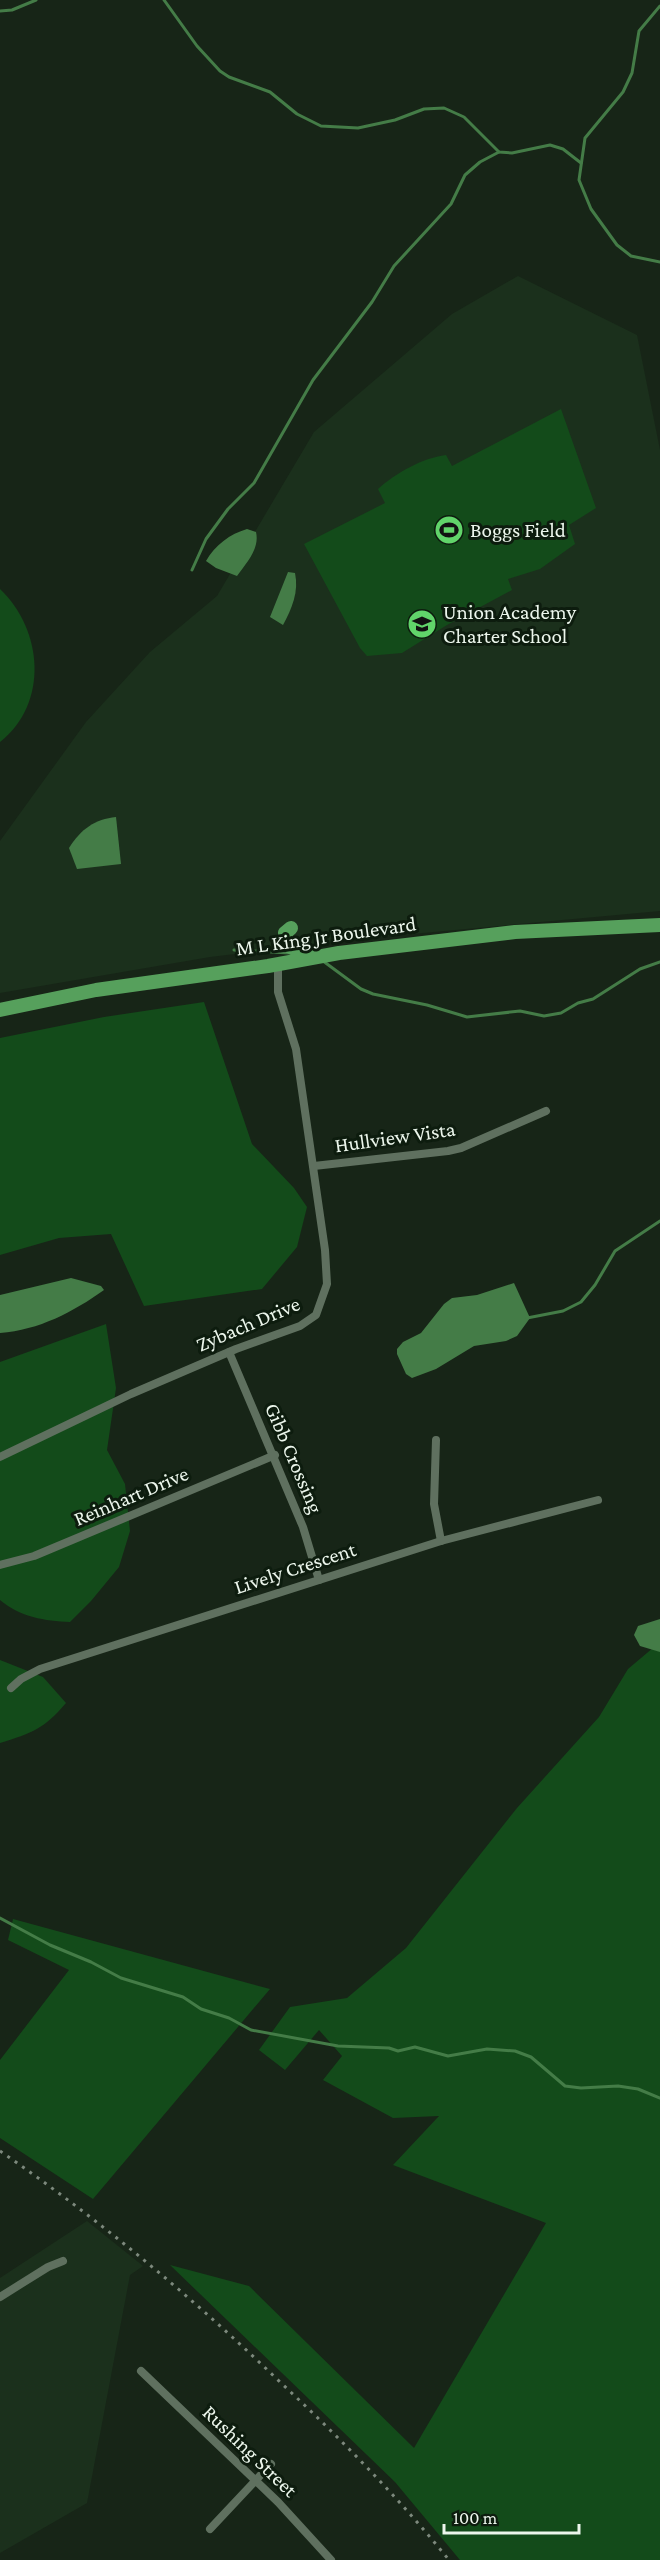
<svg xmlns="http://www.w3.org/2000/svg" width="660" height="2560" font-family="'Crimson Pro',serif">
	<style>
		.built { fill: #1b301c }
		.green { fill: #134b1a }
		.water { fill: #447c47 }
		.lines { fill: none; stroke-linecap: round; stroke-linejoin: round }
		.stream { stroke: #447c47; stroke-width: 3 }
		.minor { stroke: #5f705f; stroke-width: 8 }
		.primary { stroke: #56a05c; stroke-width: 14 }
		.rail { stroke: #7d897d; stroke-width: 3; stroke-dasharray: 3 6; stroke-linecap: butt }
		.labels { text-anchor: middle; stroke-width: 6; stroke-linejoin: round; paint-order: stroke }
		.poi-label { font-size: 21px; fill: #ecf6ec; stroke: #0d1c0e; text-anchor: start }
		.street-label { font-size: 21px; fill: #ecf6ec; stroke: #0d1c0e }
	</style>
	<rect width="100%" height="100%" fill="#172517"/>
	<!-- built -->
	<g class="built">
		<polygon points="518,276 637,335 660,450 660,911 379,937 210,957 0,993 0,841 86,722 150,652 217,596 314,432 452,314"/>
		<polygon points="87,2221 143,2266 130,2275 87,2503 0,2553 0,2278"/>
	</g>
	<!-- green -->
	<g class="green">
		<path d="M561,409L596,508L569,525L575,544L540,569L508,579L512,590L447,625L402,653L367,656L360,648L304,544L385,503L378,489C396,473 422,458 446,455L452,466Z"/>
		<path d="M0,589C43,630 49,703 0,742Z"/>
		<polygon points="204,1002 252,1144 294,1188 307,1207 297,1247 262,1289 144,1306 111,1234 59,1238 0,1255 0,1038 104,1017"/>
		<path d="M106,1324L116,1388L107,1450L125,1484L130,1531L119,1567L91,1601L70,1622C45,1621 20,1617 0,1600V1362Z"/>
		<polygon points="660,1642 660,2560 460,2560 395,2482 170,2265 249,2286 414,2448 546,2223 393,2165 439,2116 393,2118 323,2080 342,2056 319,2030 285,2070 259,2050 290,2007 347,1998 406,1948 517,1808 599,1717 628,1669"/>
		<path d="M0,1660L43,1677L66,1703C44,1729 32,1733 0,1743Z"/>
		<polygon points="13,1919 270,1989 93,2199 0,2138 0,2060 69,1970 8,1940"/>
	</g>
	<!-- water -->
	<g class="water">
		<path d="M247,529L256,532C260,549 246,563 237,576L216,568L206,561C215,545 230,534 247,529Z"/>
		<path d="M288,572L295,573C299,592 292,608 283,625L270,617Z"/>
		<path d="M116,817L121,864L77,869L69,848C81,829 95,819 116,817Z"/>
		<path d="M71,1278L101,1286L104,1290C73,1312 39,1330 0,1333V1295Z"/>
		<polygon points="514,1283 530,1318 517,1336 506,1341 474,1346 436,1369 412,1378 406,1374 397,1354 397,1349 403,1342 421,1333 444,1304 452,1298 477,1295"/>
		<polygon points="660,1619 660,1652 640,1646 634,1635 638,1626"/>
	</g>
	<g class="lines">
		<!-- stream -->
		<g class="stream">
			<polyline points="164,0 197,46 220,71 229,77 270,92 297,114 321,126 358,128 395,120 424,109 444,108 464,117 499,152 512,153 550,145 563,149 581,163"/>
			<polyline points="660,6 639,31 632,73 623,92 585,138 579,180 591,209 617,245 631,256 660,262"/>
			<polyline points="0,11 12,10 36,0"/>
			<polyline points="192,570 206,539 228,509 254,483 313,380 372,302 394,266 451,204 465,175 480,162 499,152"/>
			<polyline points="234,950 289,953"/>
			<polyline points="323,961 361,989 373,994 427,1005 467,1017 520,1011 544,1016 561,1013 578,1003 593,999 640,969 660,962"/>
			<polyline points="527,1318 563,1311 581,1302 595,1285 615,1251 660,1221"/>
			<polyline points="0,1918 50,1945 91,1962 121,1978 183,1997 201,2009 229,2018 251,2030 338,2046 389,2048 398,2051 415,2047 448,2056 487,2049 515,2051 531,2057 565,2086 581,2088 618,2086 638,2089 660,2098"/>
		</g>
		<!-- minor -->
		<g class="minor">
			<polyline points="314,1166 448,1151 461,1148 546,1111"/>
			<polyline points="229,1352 303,1527 319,1580"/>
			<polyline points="436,1440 434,1504 441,1541"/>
			<polyline points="0,1457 131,1394 236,1349 300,1326 316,1315 327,1284 325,1250 296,1049 278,992 278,964"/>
			<polyline points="0,1565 34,1556 275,1455"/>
			<polyline points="11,1688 21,1679 40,1669 441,1541 598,1500"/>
			<polyline points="0,2297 48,2267 63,2261"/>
			<polyline points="141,2371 278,2502 331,2560"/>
			<polyline points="210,2529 271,2464"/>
		</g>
		<!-- primary -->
		<g class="primary">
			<polyline points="291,928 285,933 287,945 300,952 313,951"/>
			<polyline points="0,1010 96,990 268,966 339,953 515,932 660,925"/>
		</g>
		<!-- rail -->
		<path class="rail" d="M0,2151C100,2220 193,2298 280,2382C340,2438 397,2496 449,2560"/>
	</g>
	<!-- icons -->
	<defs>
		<g id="stadium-disc" transform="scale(1.5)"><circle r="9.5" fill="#61d46a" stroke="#0d1c0e"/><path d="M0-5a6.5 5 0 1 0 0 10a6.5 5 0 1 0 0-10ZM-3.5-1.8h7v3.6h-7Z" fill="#111"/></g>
		<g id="school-disc" transform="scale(1.5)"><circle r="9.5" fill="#61d46a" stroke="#0d1c0e"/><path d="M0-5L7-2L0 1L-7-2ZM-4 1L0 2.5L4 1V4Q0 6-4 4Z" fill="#111"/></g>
	</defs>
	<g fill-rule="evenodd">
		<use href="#stadium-disc" x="449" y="530"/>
		<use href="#school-disc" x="422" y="624"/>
	</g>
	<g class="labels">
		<!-- poi labels -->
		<g class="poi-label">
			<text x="470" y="537">Boggs Field</text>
			<text x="443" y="619">Union Academy<tspan x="443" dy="24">Charter School</tspan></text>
		</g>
		<!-- street labels -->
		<g class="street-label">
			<text transform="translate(326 936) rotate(-8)" y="7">M L King Jr Boulevard</text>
			<text transform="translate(395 1137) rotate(-8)" y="7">Hullview Vista</text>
			<text transform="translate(248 1324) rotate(-23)" y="7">Zybach Drive</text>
			<text transform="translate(294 1458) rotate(67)" y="7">Gibb Crossing</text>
			<text transform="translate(131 1496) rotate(-23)" y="7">Reinhart Drive</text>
			<text transform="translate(295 1568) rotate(-18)" y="7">Lively Crescent</text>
			<text transform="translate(250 2451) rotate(44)" y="7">Rushing Street</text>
		</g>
	</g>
	<!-- scale -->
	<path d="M444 2524v9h135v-9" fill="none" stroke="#ecf6ec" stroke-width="3"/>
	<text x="453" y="2524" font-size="18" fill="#ecf6ec" stroke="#0d1c0e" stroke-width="4.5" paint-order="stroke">100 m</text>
</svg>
